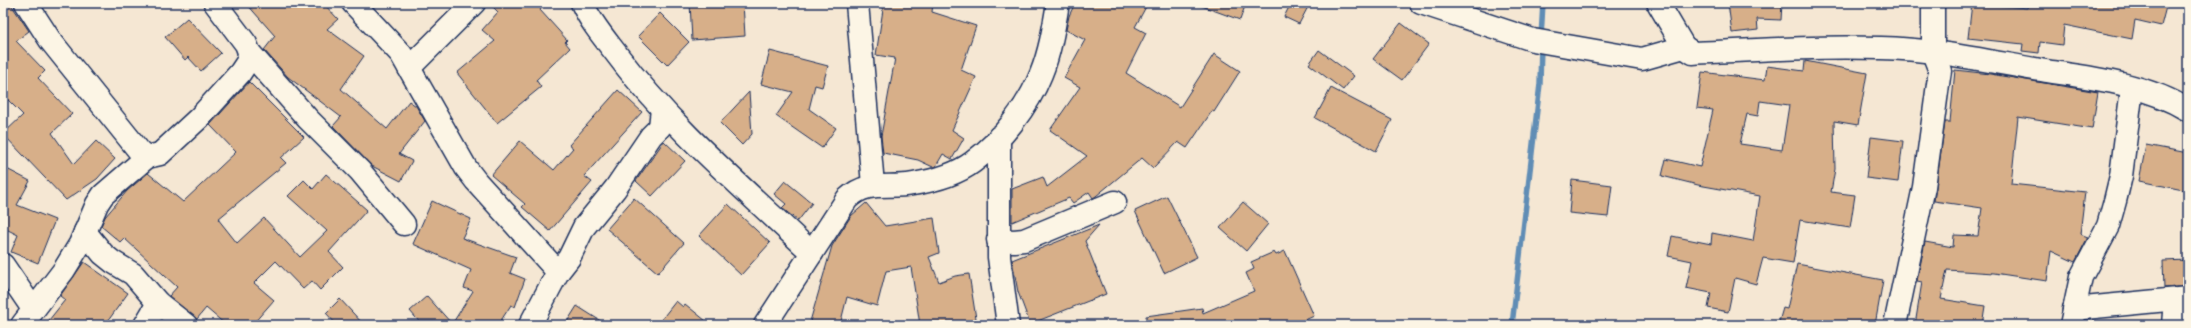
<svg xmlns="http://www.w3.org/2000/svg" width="2191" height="328" font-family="Delius,sans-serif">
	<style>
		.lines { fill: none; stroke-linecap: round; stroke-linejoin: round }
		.stream { stroke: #618db5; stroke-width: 5.5 }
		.building { fill: #d7af89; stroke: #1b2f5e; fill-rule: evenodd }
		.minor-casing { stroke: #1b2f5e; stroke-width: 25 }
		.minor { stroke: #fcf5e5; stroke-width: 22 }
	</style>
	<rect width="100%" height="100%" fill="#f5e7d3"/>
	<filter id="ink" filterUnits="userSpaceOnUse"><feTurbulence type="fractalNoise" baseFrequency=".025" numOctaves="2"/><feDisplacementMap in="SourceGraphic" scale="8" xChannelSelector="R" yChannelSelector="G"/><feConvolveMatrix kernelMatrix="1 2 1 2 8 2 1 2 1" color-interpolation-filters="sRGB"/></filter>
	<g filter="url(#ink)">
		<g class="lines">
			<!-- stream -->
			<g class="stream">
				<polyline points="1541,37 1543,3"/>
				<polyline points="1512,325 1540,84 1541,45"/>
			</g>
		</g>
		<!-- building -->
		<g class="building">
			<polygon points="3,3 10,3 29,31 16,41 45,71 38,78 72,114 52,133 74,164 96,141 115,159 97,179 66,200 3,134 23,115 3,95"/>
			<polygon points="246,3 323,3 338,19 327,29 364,56 341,89 387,129 409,101 416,106 425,121 399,154 412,161 401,181 372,166 333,126 341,117 288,77 264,50 275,36"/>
			<polygon points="489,3 546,3 540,10 567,40 565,42 570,48 536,80 541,87 497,123 457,73 495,41 482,30 498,12"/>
			<polygon points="690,3 743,3 745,36 692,40"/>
			<polygon points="884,3 933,3 932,12 976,26 961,70 976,77 952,130 964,138 952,159 943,154 936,166 933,167 918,160 883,153 881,136 895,58 876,55"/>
			<polygon points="1075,3 1148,3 1135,27 1146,33 1126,73 1180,107 1214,54 1240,71 1214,112 1212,111 1187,148 1178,142 1153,168 1142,158 1096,196 1093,198 1089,192 1073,203 1069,198 1012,222 1012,189 1043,177 1047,187 1087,156 1050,130 1080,87 1064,78 1085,40 1066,30 1069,16"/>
			<polygon points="1199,3 1237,3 1245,6 1240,20 1199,5"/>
			<polygon points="1291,3 1310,3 1299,24 1284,17"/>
			<polygon points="1728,3 1782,3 1781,20 1757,19 1758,30 1732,33"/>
			<polygon points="1972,3 2027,8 2028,3 2167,3 2161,26 2135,20 2132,39 2064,25 2062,45 2040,42 2039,53 2022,51 2023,44 1968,38"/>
			<polygon points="660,13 689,42 667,65 638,36"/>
			<polygon points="187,18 221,53 201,71 188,57 185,60 165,37"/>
			<polygon points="1401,23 1429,44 1402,80 1373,59"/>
			<polygon points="1319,50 1354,76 1343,90 1309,64"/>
			<polygon points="770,51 828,66 822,87 815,85 809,109 836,128 822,148 776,116 793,92 761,84"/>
			<path d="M1805,61L1867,73L1858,125L1834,121L1835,169L1831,192L1855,195L1850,228L1800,220L1793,263L1763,258L1756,284L1735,278L1728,312L1708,308L1711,293L1686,288L1692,261L1668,256L1672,236L1711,244L1712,233L1753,241L1760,196L1698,185L1662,176L1666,159L1700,167L1713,110L1697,108L1702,72L1765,80L1767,66L1804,71ZM1760,101L1789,105L1782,150L1740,144L1747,114L1758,116Z"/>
			<polygon points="1955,70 1990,74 2098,92 2092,129 2018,117 2011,184 2085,192 2080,234 2088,237 2075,262 2051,251 2047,281 1994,273 1947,270 1941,299 1985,306 1982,325 1915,325 1922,282 1917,281 1925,242 1953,247 1954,235 1978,236 1982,208 1934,201 1945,122 1950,122"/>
			<polygon points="249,82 304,137 281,158 286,163 218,219 237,243 264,218 300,257 327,231 288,196 304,180 313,189 326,174 367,210 329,252 343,267 320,290 312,281 303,289 276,261 254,283 274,300 252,325 226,325 206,308 197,319 169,296 177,287 124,238 120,242 101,226 105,217 127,191 148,173 183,202 236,152 210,125"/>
			<polygon points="1331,88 1392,120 1376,151 1315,118"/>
			<polygon points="618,90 642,112 584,176 592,182 550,231 522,207 525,204 491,175 520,141 554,170 573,148 569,145"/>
			<polygon points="749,92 752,134 742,145 720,123"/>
			<polygon points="1871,137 1903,141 1898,182 1866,178"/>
			<polygon points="664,141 685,161 652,196 636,181"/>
			<polygon points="2146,145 2188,153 2188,191 2139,181"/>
			<polygon points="3,167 30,181 17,205 55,220 38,263 11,252 18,235 4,228 3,230"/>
			<polygon points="1572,180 1612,185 1608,217 1569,213"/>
			<polygon points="785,181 812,203 798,221 782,208 786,204 774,194"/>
			<polygon points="1167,196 1197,257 1164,273 1135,211"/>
			<polygon points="634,198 684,243 658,273 607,229"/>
			<polygon points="432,201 471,219 462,238 516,257 510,273 525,279 515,307 511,305 498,325 422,325 410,311 427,296 452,324 473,291 464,288 471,270 413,244"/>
			<polygon points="1243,202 1268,224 1246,251 1220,228"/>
			<polygon points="866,203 885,226 934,218 939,253 929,257 939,282 955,276 969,274 977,325 920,325 911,267 886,271 877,306 847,297 840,325 809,325 832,246 851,216"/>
			<polygon points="728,204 770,243 741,275 699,236"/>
			<polygon points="1099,225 1085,241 1106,294 1030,324 1018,292 1012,260"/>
			<polygon points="1285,251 1314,316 1294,325 1146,325 1146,316 1202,308 1203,313 1254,291 1246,273 1254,269 1251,262 1274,252 1276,255"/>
			<polygon points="2188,260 2188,286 2164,288 2163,261"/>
			<polygon points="84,262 128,293 105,325 45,325 65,300 60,296"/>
			<polygon points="1797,264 1883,280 1875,325 1778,325 1783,308 1787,309"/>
			<polygon points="340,299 364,325 337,325 326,313"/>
			<polygon points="676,301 683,307 685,304 711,325 657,325"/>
			<polygon points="577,306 607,325 565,325"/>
		</g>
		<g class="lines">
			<!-- minor casing -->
			<g class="minor-casing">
				<g id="minor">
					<polyline points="26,3 50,40 140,152 147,157 160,154 200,117 240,73 248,61 249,52 246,44 215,3"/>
					<polyline points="353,3 401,54 466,168 476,181 558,272"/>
					<path d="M582,3C591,23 605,39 618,56C673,129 745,189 812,253"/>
					<polyline points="857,3 873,185"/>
					<polyline points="1421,3 1533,40 1642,59 1684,47"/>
					<path d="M1658,3L1684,47L1693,53C1756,50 1818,46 1881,48C1936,49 1992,62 2046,71C2093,78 2146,84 2188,110"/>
					<polyline points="249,52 308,119 360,171 404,224"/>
					<polyline points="409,68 474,3"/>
					<polyline points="999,137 999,257 1008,325"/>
					<polyline points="85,232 103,254 113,262 133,274 158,303 186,325"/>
					<polyline points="998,240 1014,241 1024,240 1115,202"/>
					<polyline points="3,265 33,309"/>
					<polyline points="2074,309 2188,298"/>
					<polyline points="22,325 64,270 80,244 97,204 103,195 147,157"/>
					<polyline points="145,325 158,303"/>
					<polyline points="530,325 558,272 569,258 584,227 615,189 651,136 660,127 662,109"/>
					<path d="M765,325L847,199C868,179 887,189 913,184C932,181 957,174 973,162C1001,141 1028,107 1041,74C1050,52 1054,27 1058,3"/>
					<polyline points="1895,325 1924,187 1939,77 1940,71 1933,53 1933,3"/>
					<polyline points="2071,325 2081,277 2108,226 2115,201 2121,176 2132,88"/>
					<polyline points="2173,325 2175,300"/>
				</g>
			</g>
			<!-- minor -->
			<use href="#minor" class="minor"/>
		</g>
	</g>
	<!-- margin -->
	<rect width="2191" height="328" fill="none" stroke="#fcf5e5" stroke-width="16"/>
	<rect x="8" y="8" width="2175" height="312" fill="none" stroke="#1b2f5e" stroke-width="1.5" filter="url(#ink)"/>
</svg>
